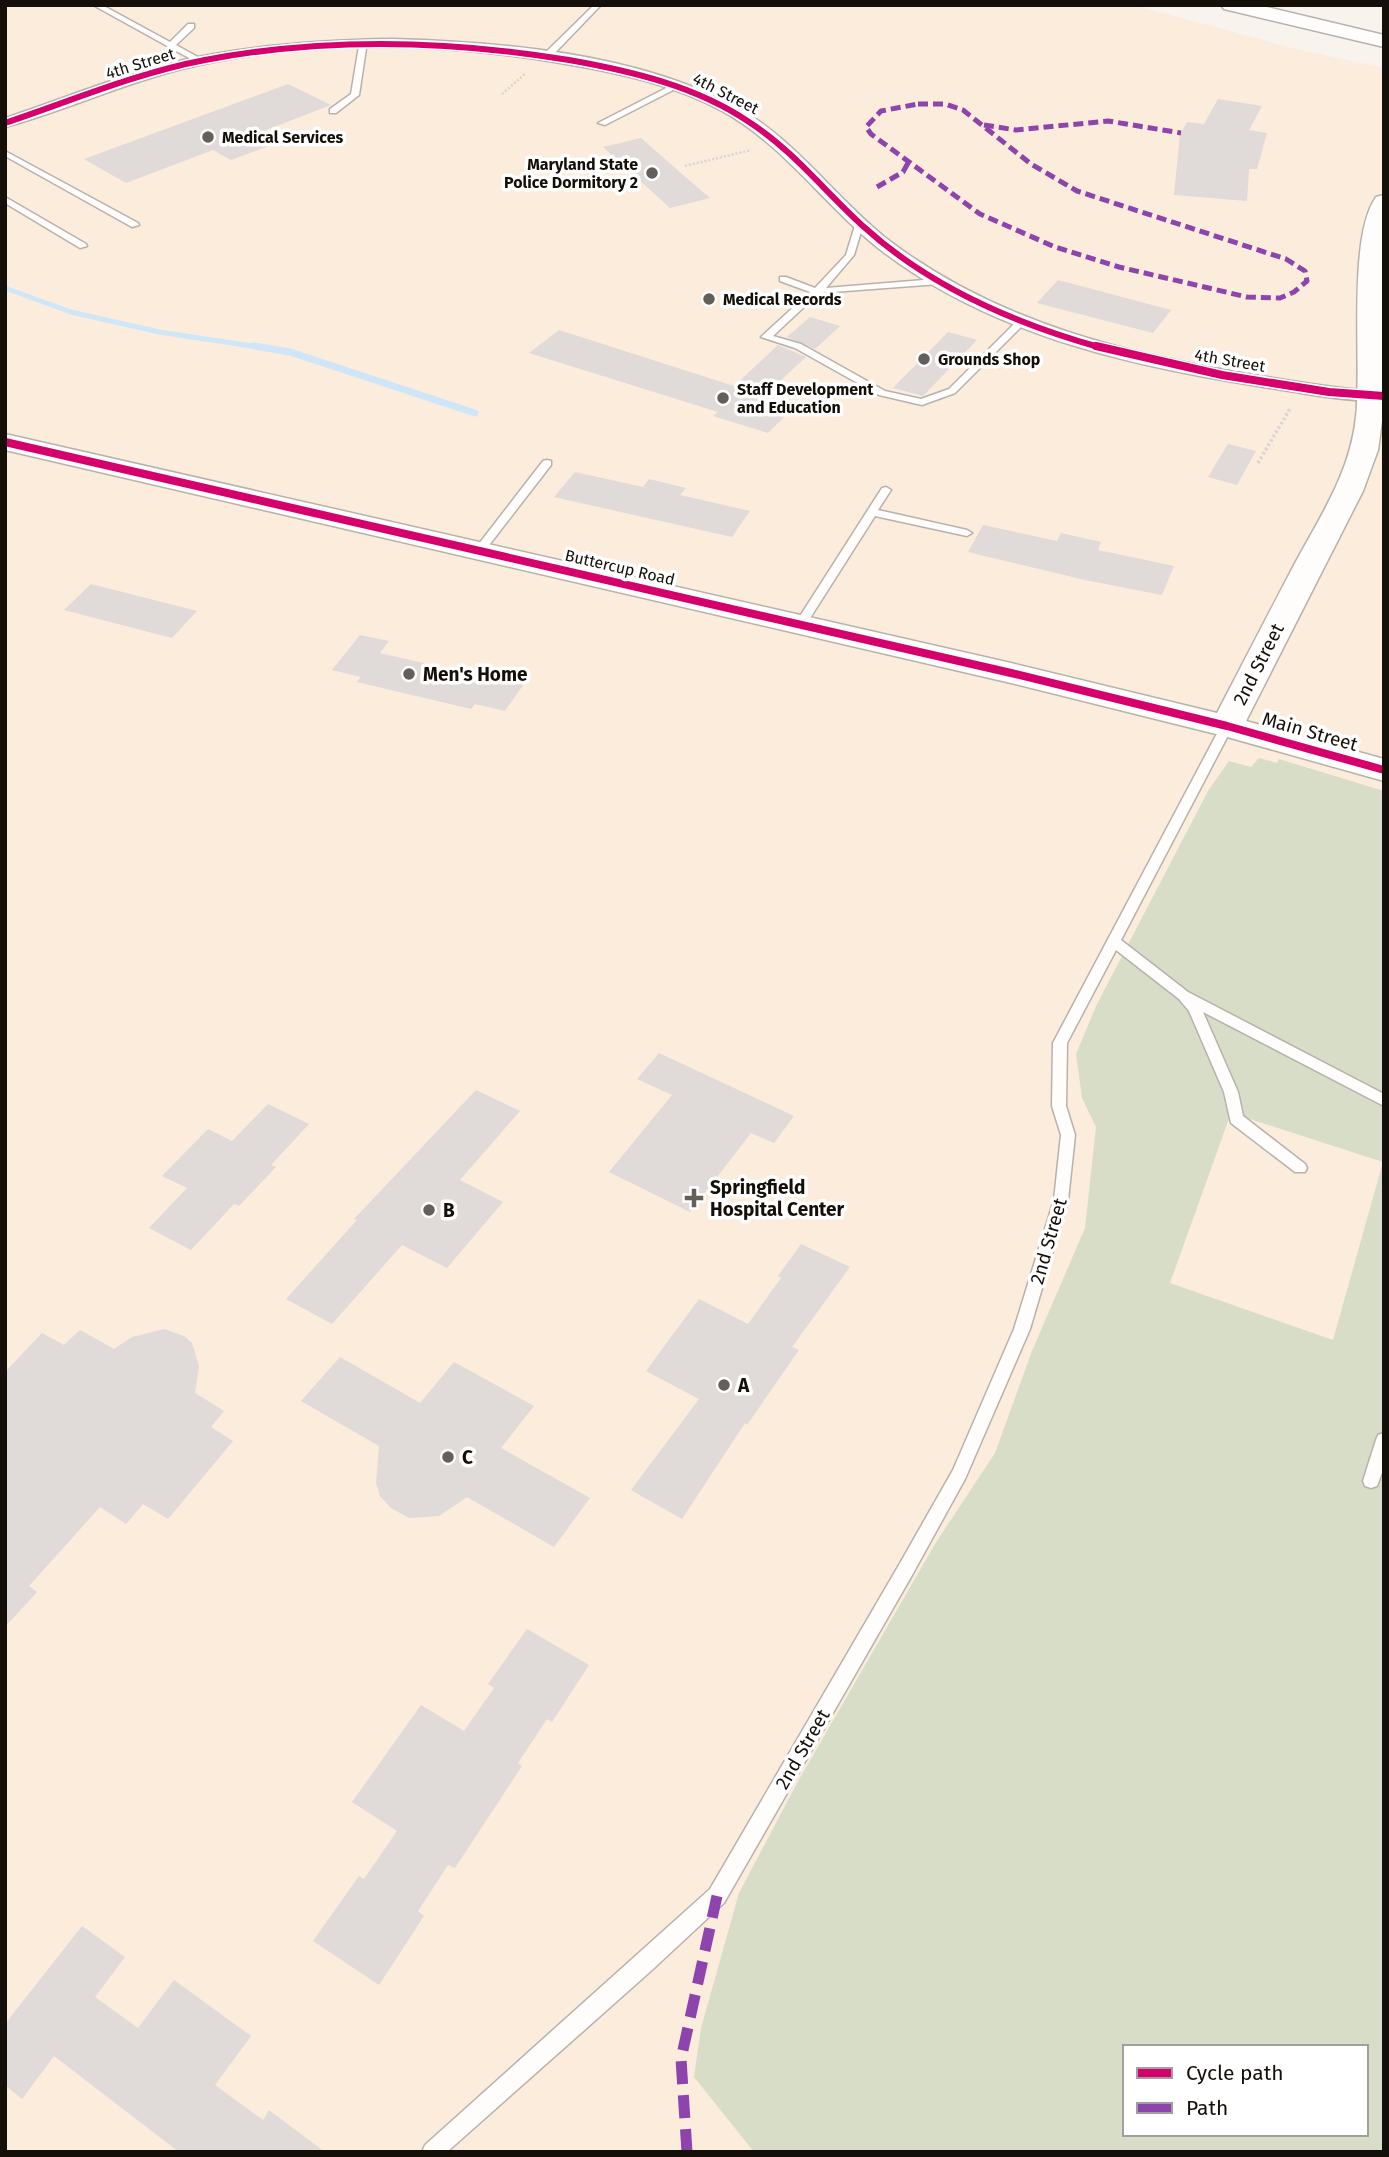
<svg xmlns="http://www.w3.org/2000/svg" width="1389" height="2157" font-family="'Fira Sans',sans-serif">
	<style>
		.built { fill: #fbecdc; fill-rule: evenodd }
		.green { fill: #d8ddc7; fill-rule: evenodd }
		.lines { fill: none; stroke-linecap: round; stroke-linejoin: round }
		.stream-far1 { stroke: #cee6f7; stroke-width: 5 }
		.stream { stroke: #cee6f7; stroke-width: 7 }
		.building { fill: #e0dad9 }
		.lane-casing { stroke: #b7b2ac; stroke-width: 3 }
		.street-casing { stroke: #b7b2ac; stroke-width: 3 }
		.secondary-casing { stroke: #b7b2ac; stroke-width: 3 }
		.primary-casing { stroke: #b7b2ac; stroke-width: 3 }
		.path-far1 { stroke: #d8d6d4; stroke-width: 2.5; stroke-dasharray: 2 2; stroke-linecap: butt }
		.path { stroke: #d8d6d4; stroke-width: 3.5; stroke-dasharray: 2.5 2.5; stroke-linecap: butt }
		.lane { fill: #fefdfc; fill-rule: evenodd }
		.street { fill: #fefdfc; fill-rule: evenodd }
		.secondary { fill: #fefdfc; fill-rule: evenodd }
		.primary { fill: #fefdfc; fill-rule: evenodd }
		.quiet-far1 { stroke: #8e44ad; stroke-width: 5; stroke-dasharray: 10 5; stroke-linecap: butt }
		.quiet { stroke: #8e44ad; stroke-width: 11; stroke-dasharray: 23 11; stroke-linecap: butt }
		.cycleway-far1-casing { stroke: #fff; stroke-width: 9 }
		.cycleway-casing { stroke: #fff; stroke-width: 11 }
		.cycleway-far1 { stroke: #d6006c; stroke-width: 6 }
		.cycleway { stroke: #d6006c; stroke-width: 8 }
		.poi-dot { fill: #645f59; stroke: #fff; stroke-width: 2.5 }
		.labels { text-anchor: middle; stroke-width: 7; stroke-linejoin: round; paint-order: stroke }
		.far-street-label { font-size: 16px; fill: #140f09; stroke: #fff }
		.far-poi-label { font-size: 16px; font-weight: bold; fill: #140f09; stroke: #fff; text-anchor: start }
		.street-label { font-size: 19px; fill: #140f09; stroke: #fff }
		.poi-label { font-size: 19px; font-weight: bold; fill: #140f09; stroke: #fff; text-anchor: start }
	</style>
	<rect width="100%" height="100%" fill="#f8f3ed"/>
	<!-- built -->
	<path class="built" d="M5,5H1133L1296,49L1384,68V2152H5ZM1125,2047H1366V2134H1125Z"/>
	<!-- green -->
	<path class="green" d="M1259,758L1277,763L1279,759L1384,791V2152H754L694,2077L701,2028L739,1893L797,1783L935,1544L995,1453L1032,1351L1085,1228L1096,1127L1082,1098L1076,1054L1097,1004L1208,791L1229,761L1251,767ZM1231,1113L1383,1162L1333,1340L1170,1283ZM1125,2047H1366V2134H1125Z"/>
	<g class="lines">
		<!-- stream-far1 -->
		<polyline class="stream-far1" points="5,288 71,312 159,332 265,348"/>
		<!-- stream -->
		<polyline class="stream" points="254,346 290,352 475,413"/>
	</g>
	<!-- building -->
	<g class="building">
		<polygon points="288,84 331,105 251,136 269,146 231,160 213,150 126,183 84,159"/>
		<polygon points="1218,99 1262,106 1249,130 1267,133 1257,169 1249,169 1247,201 1174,195 1180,135 1187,122 1204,124"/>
		<polygon points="641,138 683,175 710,198 670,208 603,147"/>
		<polygon points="1058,280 1171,310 1153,333 1037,303"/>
		<polygon points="810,317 840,326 815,349 787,337"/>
		<polygon points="559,330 734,386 778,345 806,357 766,394 774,397 770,400 794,407 768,433 713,416 718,412 529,353"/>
		<polygon points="948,332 977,340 923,396 893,388"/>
		<polygon points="1228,444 1256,451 1237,485 1208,477"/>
		<polygon points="575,472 643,487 649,479 686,488 680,495 750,511 732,537 554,497"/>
		<polygon points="983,525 1057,541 1061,533 1101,542 1098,550 1174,566 1162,595 1085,580 968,552"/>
		<polygon points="91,584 197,611 172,638 64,610"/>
		<polygon points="360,635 389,641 380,653 492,679 498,671 528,678 505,711 475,704 471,709 357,682 361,677 332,670"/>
		<polygon points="659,1053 794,1116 774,1143 751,1133 690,1212 609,1172 672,1095 637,1079"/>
		<polygon points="476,1090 520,1111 460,1180 503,1202 447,1268 402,1245 332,1324 286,1299 357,1220 354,1219"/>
		<polygon points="268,1104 309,1124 271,1165 276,1167 239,1206 234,1204 191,1250 149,1228 187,1188 162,1176 208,1129 232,1141"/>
		<polygon points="801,1244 850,1267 792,1347 799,1350 747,1425 745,1423 682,1519 631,1490 699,1399 646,1371 699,1299 748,1324 781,1278 778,1276"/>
		<polygon points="164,1329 184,1336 192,1343 199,1366 195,1393 224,1411 211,1427 233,1441 168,1519 143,1504 126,1524 100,1507 29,1586 37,1592 5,1627 5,1372 42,1333 64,1345 80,1330 114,1349 132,1337"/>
		<polygon points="340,1357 420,1403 454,1362 534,1406 501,1448 590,1498 554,1547 467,1497 439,1516 409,1518 391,1508 380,1496 376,1483 379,1446 301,1401"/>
		<polygon points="527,1629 589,1665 552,1722 547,1719 518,1763 522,1766 455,1868 448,1865 418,1911 424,1916 379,1985 313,1941 359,1876 364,1879 397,1831 352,1802 421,1705 464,1731 494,1688 488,1684"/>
		<polygon points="82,1926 125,1957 95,1997 138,2028 174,1980 251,2036 215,2085 263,2120 269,2110 325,2152 179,2152 54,2056 22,2099 5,2085 5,2024"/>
	</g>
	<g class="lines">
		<!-- lane casing -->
		<g class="lane-casing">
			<g id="lane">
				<polygon points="93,5 102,5 170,42 188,24 194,24 194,28 176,45 205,61 198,63"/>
				<polygon points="594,5 601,5 550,58 544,58 544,54"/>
				<polygon points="360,40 367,42 359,95 336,113 330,113 330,109 351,94"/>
				<polygon points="674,84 681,86 605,125 598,123"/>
				<polygon points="5,151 138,223 139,225 132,227 5,156"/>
				<polygon points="5,197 86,244 87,246 80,248 5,203"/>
				<polygon points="860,219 864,222 854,255 826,288 936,279 939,280 939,284 819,293 773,336 801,344 885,391 921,399 949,389 1019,319 1025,319 1025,323 955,393 922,405 879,395 795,348 761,337 810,292 780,281 780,277 786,277 815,288 846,255 856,222"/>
				<polygon points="547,460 551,461 551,465 483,553 475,553 475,549 543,461"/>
				<polygon points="886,487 891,490 878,510 967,530 972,533 967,536 875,516 805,626 797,626 795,624 882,488"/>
				<polygon points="1227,722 1233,726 1121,940 1188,992 1384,1094 1384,1106 1203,1012 1238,1092 1243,1116 1305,1164 1307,1168 1305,1172 1295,1172 1231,1123 1224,1092 1189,1011 1179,999 1116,950 1067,1043 1066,1106 1075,1135 1068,1200 1030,1329 965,1479 911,1577 724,1903 652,1970 447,2152 422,2152 425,2145 710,1889 899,1565 953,1470 1014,1329 1054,1200 1061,1135 1052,1106 1053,1043 1221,726"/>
				<polygon points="1384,1433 1384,1467 1377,1486 1371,1488 1365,1486 1363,1481 1376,1440 1378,1435"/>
			</g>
		</g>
		<!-- street casing -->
		<g class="street-casing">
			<path id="street" d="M392,39C503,42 632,53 731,104C795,137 835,199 891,242C999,323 1129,355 1260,376C1301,382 1342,390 1384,391V401C1341,401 1300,393 1258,386C1125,365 987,333 878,248C824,205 784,145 722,111C674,85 619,73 566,64C440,42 307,39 182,69C121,84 65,111 5,127V118C63,99 120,75 179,61C249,45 321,40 392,39Z"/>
		</g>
		<!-- secondary casing -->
		<g class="secondary-casing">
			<path id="secondary" d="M1384,195V407L1378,450L1363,491L1246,721L1384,759V781L1220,735L1011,683L5,450V434L1011,663L1217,713C1242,665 1267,616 1293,567C1319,518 1350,474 1356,417C1362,363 1347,238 1376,197Z"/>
		</g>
		<!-- primary casing -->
		<g class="primary-casing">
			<polygon id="primary" points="1221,5 1258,5 1384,35 1384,47 1224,9"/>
		</g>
		<!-- path-far1 -->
		<g class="path-far1">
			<polyline points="502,94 525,74"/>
			<polyline points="685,166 751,150"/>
		</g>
		<!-- path -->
		<polyline class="path" points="1258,463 1291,407"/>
		<!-- lane -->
		<use href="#lane" class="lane"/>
		<!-- street -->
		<use href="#street" class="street"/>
		<!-- secondary -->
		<use href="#secondary" class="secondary"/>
		<!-- primary -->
		<use href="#primary" class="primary"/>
		<!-- quiet-far1 -->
		<g class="quiet-far1">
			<polygon points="918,104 945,104 963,110 1031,164 1077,191 1286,259 1305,271 1307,281 1294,292 1280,298 1247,297 1119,267 1055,247 980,214 871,134 866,127 881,111"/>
			<polyline points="984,125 1016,130 1108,121 1181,133"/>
			<polyline points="877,187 903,172 908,163"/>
		</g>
		<!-- quiet -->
		<polyline class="quiet" points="687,2152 681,2059 717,1896"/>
		<!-- cycleway-far1 casing -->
		<g class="cycleway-far1-casing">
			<path id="cycleway-far1" d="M5,123C71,101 136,73 205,60C326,37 448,40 569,60C631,71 696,86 749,122C793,150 825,192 864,227C931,288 1016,324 1102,348"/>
		</g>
		<!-- cycleway casing -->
		<g class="cycleway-casing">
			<g id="cycleway">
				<polyline points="1096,346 1222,375 1329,392 1384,396"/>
				<polyline points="5,442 1011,673 1227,726 1384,770"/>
			</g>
		</g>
		<!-- cycleway-far1 -->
		<use href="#cycleway-far1" class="cycleway-far1"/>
		<!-- cycleway -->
		<use href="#cycleway" class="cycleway"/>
	</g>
	<!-- markers -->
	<g class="poi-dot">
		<circle cx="208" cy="137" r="7"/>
		<circle cx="652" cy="173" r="7"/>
		<circle cx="709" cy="299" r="7"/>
		<circle cx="924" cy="359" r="7"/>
		<circle cx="723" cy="398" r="7"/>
		<circle cx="409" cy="674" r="7"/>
		<path d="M690.5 1187.5h7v7h7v7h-7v7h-7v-7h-7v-7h7z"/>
		<circle cx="429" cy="1210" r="7"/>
		<circle cx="724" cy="1385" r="7"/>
		<circle cx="448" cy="1457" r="7"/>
	</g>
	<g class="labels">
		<!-- far-street labels -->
		<g class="far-street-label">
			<text transform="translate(140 63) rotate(-17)" y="6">4th Street</text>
			<text transform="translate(726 93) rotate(27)" y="6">4th Street</text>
			<text transform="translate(1230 360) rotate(10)" y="6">4th Street</text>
			<text transform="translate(620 567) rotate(13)" y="6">Buttercup Road</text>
		</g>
		<!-- far-poi labels -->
		<g class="far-poi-label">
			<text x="222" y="143">Medical Services</text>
			<text x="638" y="170" text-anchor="end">Maryland State<tspan x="638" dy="18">Police Dormitory 2</tspan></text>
			<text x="723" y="305">Medical Records</text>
			<text x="938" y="365">Grounds Shop</text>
			<text x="737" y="395">Staff Development<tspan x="737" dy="18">and Education</tspan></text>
		</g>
		<!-- street labels -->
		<g class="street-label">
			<text transform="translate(1258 664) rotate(-63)" y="7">2nd Street</text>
			<text transform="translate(1310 731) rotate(16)" y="7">Main Street</text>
			<text transform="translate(1048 1241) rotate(-74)" y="7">2nd Street</text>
			<text transform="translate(802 1749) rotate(-60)" y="7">2nd Street</text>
		</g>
		<!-- poi labels -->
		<g class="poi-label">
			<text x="423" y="681">Men's Home</text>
			<text x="710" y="1194">Springfield<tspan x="710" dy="22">Hospital Center</tspan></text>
			<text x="443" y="1217">B</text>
			<text x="738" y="1392">A</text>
			<text x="462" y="1464">C</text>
		</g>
	</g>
	<!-- border -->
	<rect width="1389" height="2157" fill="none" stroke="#140f09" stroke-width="14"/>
	<!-- legend -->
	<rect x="1123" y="2045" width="245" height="91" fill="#ffffff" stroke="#a19f9d" stroke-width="2"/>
	<rect x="1137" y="2068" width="35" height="10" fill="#d6006c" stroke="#a19f9d" stroke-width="2"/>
	<text x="1186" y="2080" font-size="21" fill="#140f09">Cycle path</text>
	<rect x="1137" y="2103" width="35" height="10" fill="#8e44ad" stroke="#a19f9d" stroke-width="2"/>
	<text x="1186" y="2115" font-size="21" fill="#140f09">Path</text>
</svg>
